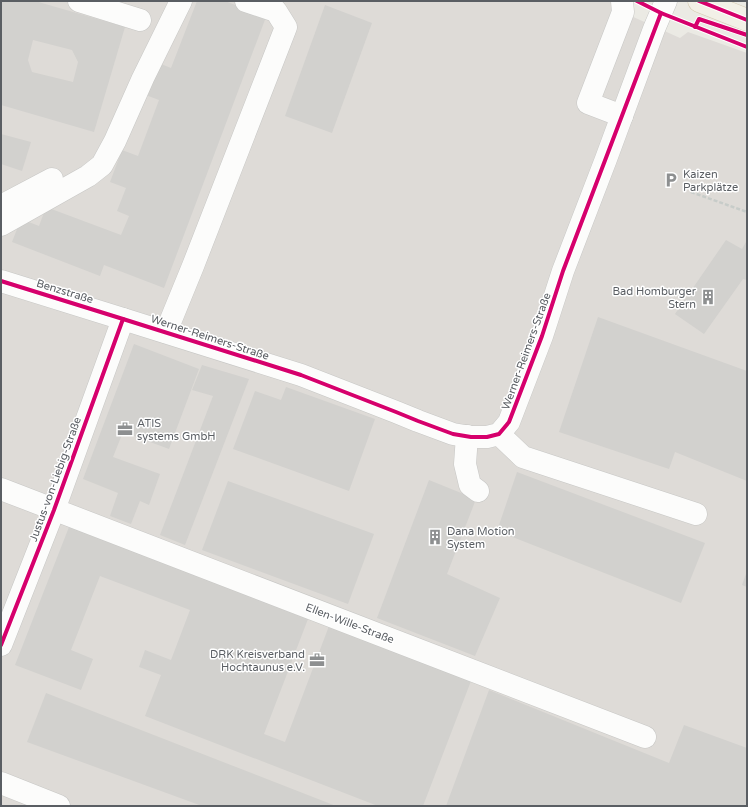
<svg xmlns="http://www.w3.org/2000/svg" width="748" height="807" font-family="'Varela Round',sans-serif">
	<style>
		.industrial { fill: #dedbd7 }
		.building { fill: #d2d1ce; fill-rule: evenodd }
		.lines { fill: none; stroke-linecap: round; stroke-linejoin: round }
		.minor-casing { stroke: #c7c7c5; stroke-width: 23 }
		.major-casing { stroke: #d4cab0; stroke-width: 23 }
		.path { stroke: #c7ccc9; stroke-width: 2.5; stroke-dasharray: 4 2; stroke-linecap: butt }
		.minor { stroke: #fcfcfb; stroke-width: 22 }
		.major { stroke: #f2f0e7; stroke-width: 22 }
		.cycleway-casing { stroke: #fff; stroke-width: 6 }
		.cycleway { stroke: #d6006c; stroke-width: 4 }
		.labels { text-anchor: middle; stroke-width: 3; stroke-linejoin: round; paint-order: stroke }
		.poi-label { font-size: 11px; fill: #5a5e63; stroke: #fff; text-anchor: start }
		.street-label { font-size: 11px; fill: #5a5e63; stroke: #fff }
	</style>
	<rect width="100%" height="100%" fill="#ebeae4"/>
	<!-- industrial -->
	<polygon class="industrial" points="1,1 617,1 620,11 680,38 688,32 747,53 747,806 1,806"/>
	<!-- building -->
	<g class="building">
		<path d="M1,1H35L125,27L94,132L1,105ZM33,40L72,50L78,62L73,82L32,72L28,60Z"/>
		<polygon points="197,1 225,1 266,17 164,288 104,265 100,276 12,242 21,219 39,226 46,207 121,235 129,216 117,211 126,188 110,182 122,150 138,156 159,100 143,94 156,62 171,68"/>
		<polygon points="325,5 372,23 332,133 285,116"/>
		<polygon points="1,134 31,142 22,171 1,164"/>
		<polygon points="726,240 742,249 747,240 747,280 743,279 704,334 675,314"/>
		<polygon points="598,317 747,371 747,481 675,452 669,469 559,432"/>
		<polygon points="134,344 199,369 169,449 123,432 113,457 160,474 149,505 140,501 131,524 110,516 118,493 83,479"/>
		<polygon points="202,365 249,379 185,545 160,535 213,396 192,390"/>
		<polygon points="286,387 375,419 349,491 233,449 255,391 281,400"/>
		<polygon points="517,472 705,543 681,603 497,531"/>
		<polygon points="429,480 476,499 447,574 500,598 475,656 377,618"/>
		<polygon points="228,481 374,534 348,604 202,550"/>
		<polygon points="69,527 308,619 264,734 285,742 329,626 471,681 423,806 378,806 145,716 161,675 139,667 145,650 171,660 190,610 100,576 71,650 93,659 81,690 15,665"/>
		<polygon points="747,571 747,587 742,585"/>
		<polygon points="489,690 669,763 684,725 747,748 747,806 446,806"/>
		<polygon points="46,693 336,806 202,806 27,742"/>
	</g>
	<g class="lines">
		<!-- minor casing -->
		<g class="minor-casing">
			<g id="minor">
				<polyline points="79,1 140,20"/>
				<polyline points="622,1 623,12 588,103 622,116"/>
				<polyline points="1,206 52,179"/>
				<polyline points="1,225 88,176 102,165 115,141 143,78 181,1"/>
				<polyline points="1,281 123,319 301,375 396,412 418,421 453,434 471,437 487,437 499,434 509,422 542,336 563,271 606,159 654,29 666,1"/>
				<polyline points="166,332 193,266 286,27 276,11 246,1"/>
				<polyline points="499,434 523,457 696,514"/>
				<polyline points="467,436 465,464 470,485 478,491"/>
				<polyline points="1,489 645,737"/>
				<polyline points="1,645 54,510 123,319"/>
				<polyline points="1,783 59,806"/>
			</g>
		</g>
		<!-- major casing -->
		<g class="major-casing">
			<polyline id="major" points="699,1 747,20"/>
		</g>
		<!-- path -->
		<polyline class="path" points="691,192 747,212"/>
		<!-- minor -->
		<use href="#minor" class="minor"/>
		<!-- major -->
		<use href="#major" class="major"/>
		<!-- cycleway casing -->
		<g class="cycleway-casing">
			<g id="cycleway">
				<polyline points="637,1 661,13 747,47"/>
				<polyline points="699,1 747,20"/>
				<polyline points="695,27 699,19 747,35"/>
				<polyline points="1,281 123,319 301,375 396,412 418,421 453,434 471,437 487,437 499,434 509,422 542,336 563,271 661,13"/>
				<polyline points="1,645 54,510 123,319"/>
			</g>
		</g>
		<!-- cycleway -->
		<use href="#cycleway" class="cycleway"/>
	</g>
	<!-- icons -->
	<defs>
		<g id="parking-bare" transform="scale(1.2)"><path d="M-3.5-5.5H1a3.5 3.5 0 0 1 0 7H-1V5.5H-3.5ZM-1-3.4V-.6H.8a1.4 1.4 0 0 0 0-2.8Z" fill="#8d8f90" stroke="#fff" stroke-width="2.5" paint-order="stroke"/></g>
		<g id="building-bare" transform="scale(1.2)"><path d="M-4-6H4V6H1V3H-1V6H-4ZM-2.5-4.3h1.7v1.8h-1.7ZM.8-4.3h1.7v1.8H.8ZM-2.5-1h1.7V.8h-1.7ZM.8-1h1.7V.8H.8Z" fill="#8d8f90" stroke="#fff" stroke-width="2.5" paint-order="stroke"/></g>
		<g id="office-bare" transform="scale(1.2)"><path d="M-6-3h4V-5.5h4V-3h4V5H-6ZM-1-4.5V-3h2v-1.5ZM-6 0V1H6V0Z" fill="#8d8f90" stroke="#fff" stroke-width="2.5" paint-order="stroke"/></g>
	</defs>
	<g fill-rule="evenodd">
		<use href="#parking-bare" x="671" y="180"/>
		<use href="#building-bare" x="708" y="297"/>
		<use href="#office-bare" x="125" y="429"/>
		<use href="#building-bare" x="435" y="537"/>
		<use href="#office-bare" x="317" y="660"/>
	</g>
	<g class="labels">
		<!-- poi labels -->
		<g class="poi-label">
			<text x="683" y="178">Kaizen<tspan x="683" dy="13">Parkplätze</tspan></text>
			<text x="696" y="295" text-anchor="end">Bad Homburger<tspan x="696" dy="13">Stern</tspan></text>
			<text x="137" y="427">ATIS<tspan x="137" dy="13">systems GmbH</tspan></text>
			<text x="447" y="535">Dana Motion<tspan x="447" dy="13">System</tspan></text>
			<text x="305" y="658" text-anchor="end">DRK Kreisverband<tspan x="305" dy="13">Hochtaunus e.V.</tspan></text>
		</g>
		<!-- street labels -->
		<g class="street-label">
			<text transform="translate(65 291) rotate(17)" y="4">Benzstraße</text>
			<text transform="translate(210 337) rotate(18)" y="4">Werner-Reimers-Straße</text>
			<text transform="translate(526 351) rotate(-70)" y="4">Werner-Reimers-Straße</text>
			<text transform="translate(55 479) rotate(-70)" y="4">Justus-von-Liebig-Straße</text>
			<text transform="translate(350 623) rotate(21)" y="4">Ellen-Wille-Straße</text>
		</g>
	</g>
	<!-- border -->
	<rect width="748" height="807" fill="none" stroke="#5a5e63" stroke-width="4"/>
</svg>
